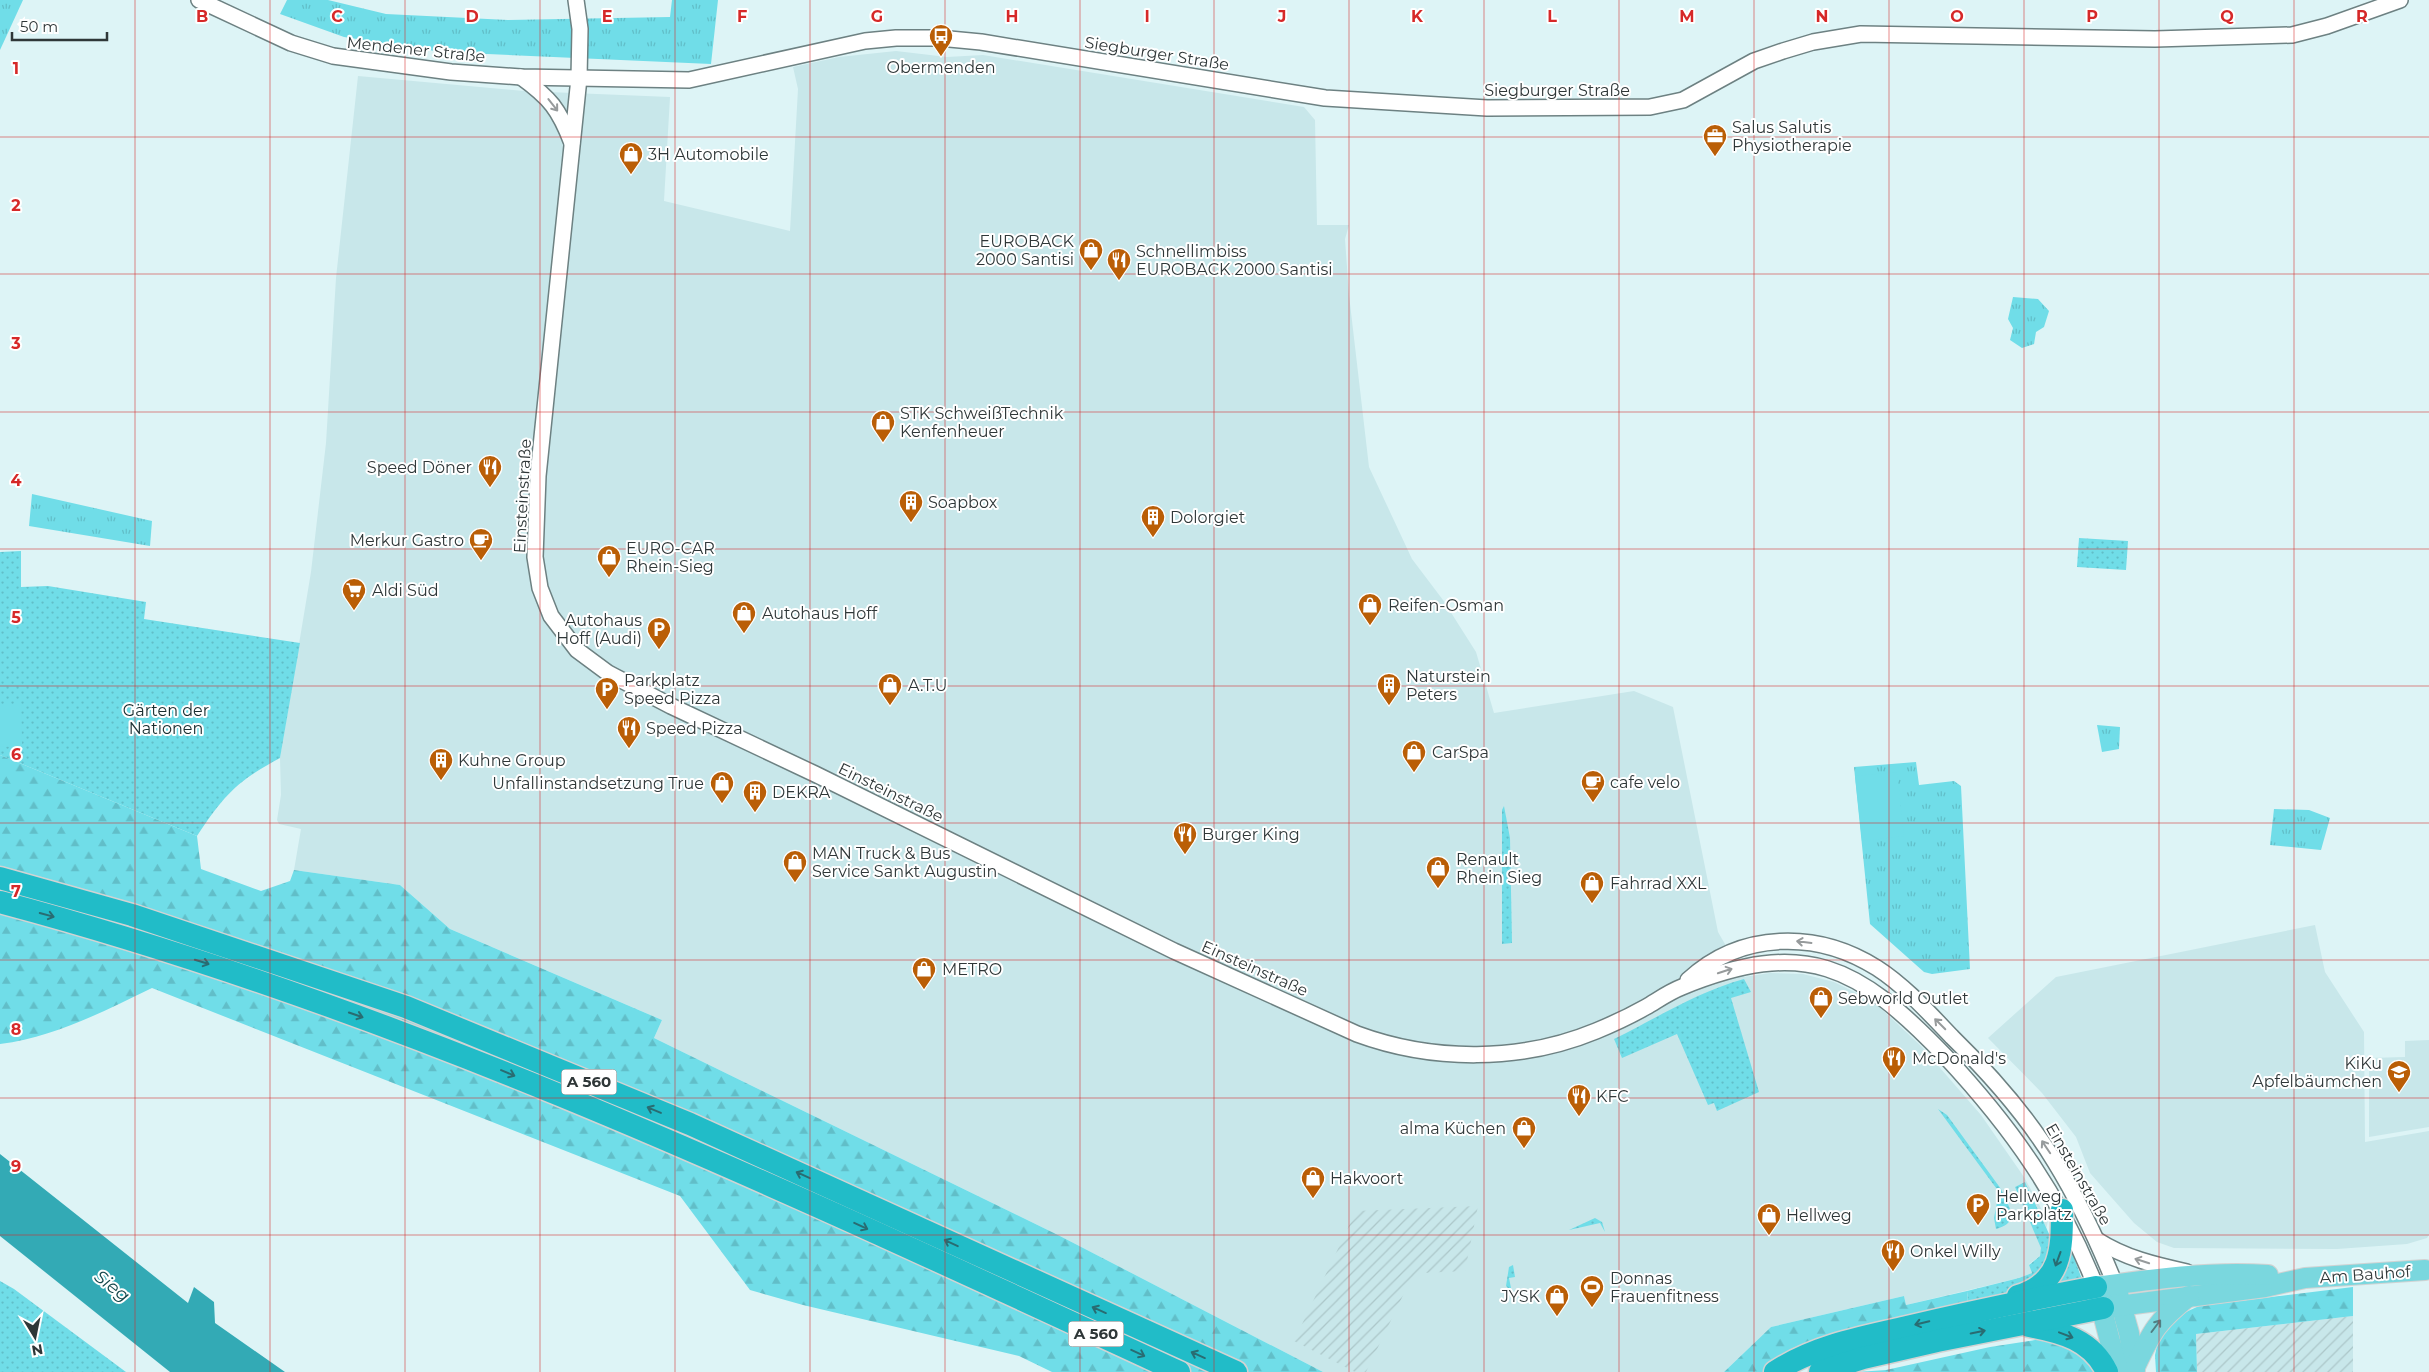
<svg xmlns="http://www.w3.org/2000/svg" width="2429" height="1372" font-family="Montserrat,sans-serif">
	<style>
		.built { fill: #c8e7ea }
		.industrial { fill: url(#industrial-furrows) }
		.grass { fill: url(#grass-dots) }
		.forest { fill: url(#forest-firs) }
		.park { fill: url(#park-tufts) }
		.pitch { fill: #70dde8 }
		.water { fill: #33aab5 }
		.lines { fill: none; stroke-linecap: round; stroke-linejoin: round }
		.minor-casing { stroke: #6d8182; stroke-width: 18 }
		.major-casing { stroke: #d1d3d3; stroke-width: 22 }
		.highway-casing { stroke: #d1d3d3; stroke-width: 25 }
		.minor { stroke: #fff; stroke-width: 15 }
		.major { stroke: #7ad7de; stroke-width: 20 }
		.highway { stroke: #21bcc8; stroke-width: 22 }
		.oneway { stroke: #979b9c }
		.oneway2 { stroke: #296c72 }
		.oneway3 { stroke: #517f83 }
		.grid { fill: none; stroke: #d62828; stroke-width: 1; stroke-opacity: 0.55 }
		.labels { text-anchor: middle; stroke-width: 4; stroke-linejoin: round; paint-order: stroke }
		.shield { fill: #fff; stroke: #6d7374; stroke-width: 1 }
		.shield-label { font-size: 15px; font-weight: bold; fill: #2f3738 }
		.street-label { font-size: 16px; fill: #2f3738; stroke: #fff }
		.poi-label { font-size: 16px; fill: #2f3738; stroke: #fff; text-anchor: start }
		.park-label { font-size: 16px; fill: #192d2f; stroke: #fff }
		.water-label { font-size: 18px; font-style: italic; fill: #14474b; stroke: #fff }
		.grid-label { font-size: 16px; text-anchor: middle; font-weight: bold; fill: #d62828; stroke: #fff; stroke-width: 4; stroke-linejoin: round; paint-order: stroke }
	</style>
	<defs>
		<pattern id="industrial-furrows" width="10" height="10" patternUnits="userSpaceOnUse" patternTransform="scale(1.25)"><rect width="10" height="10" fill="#c8e7ea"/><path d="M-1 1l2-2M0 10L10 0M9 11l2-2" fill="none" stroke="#acc7c9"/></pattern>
		<pattern id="grass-dots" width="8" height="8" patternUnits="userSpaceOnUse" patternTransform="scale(1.25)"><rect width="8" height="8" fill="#70dde8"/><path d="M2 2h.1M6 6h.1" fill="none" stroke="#61bec8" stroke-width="1.8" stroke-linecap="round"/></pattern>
		<pattern id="forest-firs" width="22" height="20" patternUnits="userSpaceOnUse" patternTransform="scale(1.25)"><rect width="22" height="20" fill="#70dde8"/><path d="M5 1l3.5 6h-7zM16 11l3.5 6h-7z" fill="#61bec8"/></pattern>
		<pattern id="park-tufts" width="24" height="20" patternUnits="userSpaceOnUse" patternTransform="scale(1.25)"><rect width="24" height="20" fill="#70dde8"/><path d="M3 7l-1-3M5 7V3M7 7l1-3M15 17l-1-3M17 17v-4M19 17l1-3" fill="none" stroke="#61bec8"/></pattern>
	</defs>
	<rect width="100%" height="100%" fill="#ddf4f6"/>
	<!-- built -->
	<g class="built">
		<polygon points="896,51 947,57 983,55 1304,107 1315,120 1317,225 1349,225 1345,239 1349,295 1369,467 1412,559 1443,600 1476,652 1494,713 1634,691 1673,707 1718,932 1744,977 1770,973 1803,974 1834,982 1873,1001 1921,1046 1981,1115 2024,1177 2048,1221 2040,1256 2029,1264 2032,1273 2019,1278 1906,1305 1904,1296 1771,1327 1724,1372 1323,1372 1058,1235 654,1038 662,1020 450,929 400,885 294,870 301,829 279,824 277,820 281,795 280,758 311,572 326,443 336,278 358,76 524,91 670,97 664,201 790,231 798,89 793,67 839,57"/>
		<polygon points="2315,925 2325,972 2364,1032 2365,1142 2429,1131 2429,1235 2427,1238 2407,1244 2337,1249 2174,1248 2157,1242 2134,1223 2090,1173 2076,1137 2042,1093 1988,1038 2056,977"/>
		<polygon points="2429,1040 2429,1127 2369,1137 2369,1058 2405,1057 2405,1041"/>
	</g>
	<!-- industrial -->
	<g class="industrial">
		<polygon points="1478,1206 1465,1271 1422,1273 1409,1283 1366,1372 1355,1372 1294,1341 1356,1211"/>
		<polygon points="2353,1316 2353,1372 2197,1372 2196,1334"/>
	</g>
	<!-- grass -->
	<g class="grass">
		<polygon points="2079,538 2128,541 2126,570 2077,567"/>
		<path d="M21,551V587L48,586L146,602L144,619L300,643L280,758C237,781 224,795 197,836L0,755V552Z"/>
		<polygon points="1504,806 1510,838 1512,943 1502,944 1502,810"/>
		<path d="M1744,979L1751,992L1731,998L1759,1092L1717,1111L1714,1103L1708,1105L1677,1034L1622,1058L1614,1039C1657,1018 1697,992 1744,979Z"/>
		<path d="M1938,1109L1947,1115L2001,1189L2012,1213C2011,1224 2005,1226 1996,1229L1994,1218L1999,1192Z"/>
		<polygon points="2025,1182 2050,1236 2047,1268 2015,1292 1968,1303 1967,1291 2019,1278 2032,1273 2029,1265 2040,1256 2041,1248 2015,1187"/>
		<polygon points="1595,1218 1602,1222 1605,1232 1600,1223 1569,1230"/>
		<polygon points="2070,1247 2083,1282 2048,1288"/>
		<polygon points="1513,1265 1515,1277 1509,1278 1511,1288 1508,1288 1506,1286 1509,1267"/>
		<polygon points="0,1281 14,1289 126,1372 0,1372"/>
	</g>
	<!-- forest -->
	<g class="forest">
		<path d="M0,755L197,836L201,869L261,891L290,881L294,870L400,885L450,929L662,1020L654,1038L1058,1235L1323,1372H1052L1019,1356L803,1305L750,1290L680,1196L152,988C102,1012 55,1037 0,1044Z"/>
		<polygon points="2353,1287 2353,1316 2196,1334 2197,1372 2156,1372 2155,1355 2159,1337 2175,1317 2199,1306"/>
		<polygon points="1967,1291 1968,1303 1763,1372 1724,1372 1771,1327 1904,1296 1906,1305"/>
		<path d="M2035,1340C2067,1340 2076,1350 2097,1372H1857L1886,1370L1990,1347Z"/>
	</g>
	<!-- park -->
	<g class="park">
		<polygon points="0,0 23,0 0,50"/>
		<polygon points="287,0 328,0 386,14 508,20 670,17 672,0 718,0 711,64 442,52 344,37 280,14"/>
		<polygon points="2013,297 2038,299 2049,311 2044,327 2036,332 2034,344 2022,348 2010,340 2013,328 2008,319"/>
		<polygon points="32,494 152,521 150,546 29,526"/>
		<polygon points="2097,725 2120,727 2119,749 2102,752"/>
		<polygon points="1916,762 1919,785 1954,781 1961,786 1970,969 1932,974 1924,972 1870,924 1854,767"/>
		<polygon points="2274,809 2309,810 2330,818 2321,850 2270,845"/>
	</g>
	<!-- pitch -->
	<g class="pitch">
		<polygon points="0,704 21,704 22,746 0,747"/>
		<polygon points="1897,772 1904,836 1862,841 1855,776"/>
	</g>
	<!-- water -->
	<polygon class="water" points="0,1154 188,1303 194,1287 214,1302 215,1323 285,1372 170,1372 0,1236"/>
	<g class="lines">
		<!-- minor casing -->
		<g class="minor-casing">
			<g id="minor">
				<polyline points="199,0 291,43 333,56 451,72 521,77 689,80 865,41 896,38 939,38 981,42 1325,98 1487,108 1650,107 1683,100 1754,61 1783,51 1813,42 1861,34 2155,39 2292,35 2327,26 2400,0"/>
				<path d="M576,0L580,29L579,78L538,476L535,557L540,588L551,616L577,650L608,673L671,706L815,774L1174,951L1357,1034C1433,1062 1521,1062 1596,1031C1613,1024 1630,1016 1646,1007C1658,1000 1669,992 1682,987C1805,937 1858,965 1946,1057C2012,1128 2060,1196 2096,1287"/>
				<path d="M521,77C550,98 559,109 572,143"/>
				<path d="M1688,980C1741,931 1817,930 1877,968C1905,986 1929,1013 1952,1037C1991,1075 2027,1116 2055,1162C2079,1201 2098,1242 2115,1284"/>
				<path d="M2097,1240C2125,1258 2155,1265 2187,1272"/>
			</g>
		</g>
		<!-- major casing -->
		<g class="major-casing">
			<g id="major">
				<polyline points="2118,1294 2129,1333 2135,1370"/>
				<polyline points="2103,1308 2265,1287 2305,1278 2425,1270"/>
				<path d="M2135,1367C2152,1331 2157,1321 2189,1296"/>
				<path d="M2118,1372L2096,1287C2153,1279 2210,1271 2268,1275"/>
			</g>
		</g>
		<!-- highway casing -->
		<g class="highway-casing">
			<g id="highway">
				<polyline points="0,878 132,915 406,1007 690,1124 1236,1372"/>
				<path d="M0,902C410,1011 795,1195 1179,1372"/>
				<path d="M2018,1296C2062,1283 2062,1249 2062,1210"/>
				<path d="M2029,1326C2062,1332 2092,1340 2107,1372"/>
				<path d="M1775,1372C1814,1346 1862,1337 1907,1327C1970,1312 2033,1299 2096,1287"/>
				<polyline points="1820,1372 1863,1358 1937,1341 2103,1308"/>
			</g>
		</g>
		<!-- minor -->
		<use href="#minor" class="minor"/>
		<!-- major -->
		<use href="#major" class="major"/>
		<!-- highway -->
		<use href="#highway" class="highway"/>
	</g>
	<!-- one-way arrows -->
	<defs><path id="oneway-shaft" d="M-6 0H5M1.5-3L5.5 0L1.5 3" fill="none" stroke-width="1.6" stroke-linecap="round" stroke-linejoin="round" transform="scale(1.25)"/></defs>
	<g class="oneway">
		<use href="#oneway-shaft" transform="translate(553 105) rotate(52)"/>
		<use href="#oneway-shaft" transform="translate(1804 942) rotate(-173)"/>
		<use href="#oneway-shaft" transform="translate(1725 971) rotate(-18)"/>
		<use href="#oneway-shaft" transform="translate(1940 1024) rotate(-135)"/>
		<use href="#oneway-shaft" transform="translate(2046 1147) rotate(-124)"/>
		<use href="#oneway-shaft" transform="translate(2142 1261) rotate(-162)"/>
	</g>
	<g class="oneway2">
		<use href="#oneway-shaft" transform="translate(47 915) rotate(15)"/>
		<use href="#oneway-shaft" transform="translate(202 962) rotate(17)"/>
		<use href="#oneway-shaft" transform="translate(356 1015) rotate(19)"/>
		<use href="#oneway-shaft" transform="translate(508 1073) rotate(23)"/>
		<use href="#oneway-shaft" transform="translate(654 1110) rotate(-157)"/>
		<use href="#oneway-shaft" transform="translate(803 1175) rotate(-156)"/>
		<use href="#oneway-shaft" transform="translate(861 1226) rotate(25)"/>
		<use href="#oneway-shaft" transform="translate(951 1243) rotate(-155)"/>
		<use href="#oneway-shaft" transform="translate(2058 1259) rotate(110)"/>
		<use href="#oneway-shaft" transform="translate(1099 1310) rotate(-156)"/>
		<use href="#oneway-shaft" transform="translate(1922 1323) rotate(167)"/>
		<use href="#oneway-shaft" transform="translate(1978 1332) rotate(-12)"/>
		<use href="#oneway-shaft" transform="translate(2066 1335) rotate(21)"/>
		<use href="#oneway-shaft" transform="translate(1138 1353) rotate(25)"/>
		<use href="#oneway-shaft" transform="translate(1198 1355) rotate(-156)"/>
	</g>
	<use class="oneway3" href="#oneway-shaft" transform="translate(2156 1326) rotate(-53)"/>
	<!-- grid -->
	<path class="grid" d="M135,0V1372M270,0V1372M405,0V1372M540,0V1372M675,0V1372M810,0V1372M945,0V1372M1080,0V1372M1214,0V1372M1349,0V1372M1484,0V1372M1619,0V1372M1754,0V1372M1889,0V1372M2024,0V1372M2159,0V1372M2294,0V1372M0,137H2429M0,274H2429M0,412H2429M0,549H2429M0,686H2429M0,823H2429M0,960H2429M0,1098H2429M0,1235H2429"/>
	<!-- icons -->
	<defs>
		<g id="bus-pin" transform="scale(1.25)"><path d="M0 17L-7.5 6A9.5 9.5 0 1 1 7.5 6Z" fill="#ba5e06" stroke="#fff"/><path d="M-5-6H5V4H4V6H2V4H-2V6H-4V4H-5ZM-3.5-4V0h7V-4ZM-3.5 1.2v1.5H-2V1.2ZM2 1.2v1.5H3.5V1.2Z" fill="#fff"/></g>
		<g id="office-pin" transform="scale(1.25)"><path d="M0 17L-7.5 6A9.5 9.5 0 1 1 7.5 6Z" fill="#ba5e06" stroke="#fff"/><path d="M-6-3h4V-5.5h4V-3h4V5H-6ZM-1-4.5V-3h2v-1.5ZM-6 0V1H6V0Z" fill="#fff"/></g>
		<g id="shop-pin" transform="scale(1.25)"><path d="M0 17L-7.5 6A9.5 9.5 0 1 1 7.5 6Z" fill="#ba5e06" stroke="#fff"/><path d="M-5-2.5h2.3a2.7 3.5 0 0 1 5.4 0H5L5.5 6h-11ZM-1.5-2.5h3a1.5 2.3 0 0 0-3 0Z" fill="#fff"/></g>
		<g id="restaurant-pin" transform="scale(1.25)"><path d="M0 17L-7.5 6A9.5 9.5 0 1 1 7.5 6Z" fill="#ba5e06" stroke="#fff"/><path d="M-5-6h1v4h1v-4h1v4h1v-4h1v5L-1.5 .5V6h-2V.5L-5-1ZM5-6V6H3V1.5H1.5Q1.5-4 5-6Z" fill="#fff"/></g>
		<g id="building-pin" transform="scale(1.25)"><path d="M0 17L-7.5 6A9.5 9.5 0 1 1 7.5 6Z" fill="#ba5e06" stroke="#fff"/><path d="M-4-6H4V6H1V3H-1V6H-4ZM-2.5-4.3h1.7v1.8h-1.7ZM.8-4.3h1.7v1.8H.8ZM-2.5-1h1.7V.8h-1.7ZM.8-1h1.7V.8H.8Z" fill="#fff"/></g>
		<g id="cafe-pin" transform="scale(1.25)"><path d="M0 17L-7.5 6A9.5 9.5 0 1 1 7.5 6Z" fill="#ba5e06" stroke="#fff"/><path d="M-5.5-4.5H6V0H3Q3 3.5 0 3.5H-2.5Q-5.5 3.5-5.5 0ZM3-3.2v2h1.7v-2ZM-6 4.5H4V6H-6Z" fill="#fff"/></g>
		<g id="supermarket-pin" transform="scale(1.25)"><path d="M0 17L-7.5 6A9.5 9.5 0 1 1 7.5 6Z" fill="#ba5e06" stroke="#fff"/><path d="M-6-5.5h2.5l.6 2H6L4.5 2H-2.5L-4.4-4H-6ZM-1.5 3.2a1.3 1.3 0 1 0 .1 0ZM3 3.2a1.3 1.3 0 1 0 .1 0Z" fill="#fff"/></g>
		<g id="parking-pin" transform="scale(1.25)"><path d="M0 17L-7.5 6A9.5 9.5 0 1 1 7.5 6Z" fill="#ba5e06" stroke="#fff"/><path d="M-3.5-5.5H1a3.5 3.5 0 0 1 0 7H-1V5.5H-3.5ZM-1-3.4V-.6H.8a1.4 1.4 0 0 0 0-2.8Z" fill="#fff"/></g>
		<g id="school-pin" transform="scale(1.25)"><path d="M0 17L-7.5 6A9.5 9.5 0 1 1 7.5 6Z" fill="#ba5e06" stroke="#fff"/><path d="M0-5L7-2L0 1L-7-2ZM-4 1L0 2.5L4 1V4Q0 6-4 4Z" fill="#fff"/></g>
		<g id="stadium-pin" transform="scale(1.25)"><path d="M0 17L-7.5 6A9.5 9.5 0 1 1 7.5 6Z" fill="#ba5e06" stroke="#fff"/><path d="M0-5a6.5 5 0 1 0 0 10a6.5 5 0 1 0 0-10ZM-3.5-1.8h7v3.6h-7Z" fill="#fff"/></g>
	</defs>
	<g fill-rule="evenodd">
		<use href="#bus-pin" x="941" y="36"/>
		<use href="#office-pin" x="1715" y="136"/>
		<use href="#shop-pin" x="631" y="154"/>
		<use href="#shop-pin" x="1091" y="250"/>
		<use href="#restaurant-pin" x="1119" y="260"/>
		<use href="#shop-pin" x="883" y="422"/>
		<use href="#restaurant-pin" x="490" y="467"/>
		<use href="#building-pin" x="911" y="502"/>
		<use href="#building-pin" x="1153" y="517"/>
		<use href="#cafe-pin" x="481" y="540"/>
		<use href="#shop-pin" x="609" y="557"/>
		<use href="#supermarket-pin" x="354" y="590"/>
		<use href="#shop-pin" x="1370" y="605"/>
		<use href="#shop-pin" x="744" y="613"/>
		<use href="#parking-pin" x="659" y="629"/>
		<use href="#shop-pin" x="890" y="685"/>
		<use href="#building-pin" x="1389" y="685"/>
		<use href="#parking-pin" x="607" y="689"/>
		<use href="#restaurant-pin" x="629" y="728"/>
		<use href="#shop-pin" x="1414" y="752"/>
		<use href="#building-pin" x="441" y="760"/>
		<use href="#cafe-pin" x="1593" y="782"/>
		<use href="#shop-pin" x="722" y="783"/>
		<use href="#building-pin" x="755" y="792"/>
		<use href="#restaurant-pin" x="1185" y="834"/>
		<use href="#shop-pin" x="795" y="862"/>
		<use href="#shop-pin" x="1438" y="868"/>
		<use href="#shop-pin" x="1592" y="883"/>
		<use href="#shop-pin" x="924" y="969"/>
		<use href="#shop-pin" x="1821" y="998"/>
		<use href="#restaurant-pin" x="1894" y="1058"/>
		<use href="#school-pin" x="2399" y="1072"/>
		<use href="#restaurant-pin" x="1579" y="1096"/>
		<use href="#shop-pin" x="1524" y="1128"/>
		<use href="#shop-pin" x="1313" y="1178"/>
		<use href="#parking-pin" x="1978" y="1205"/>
		<use href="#shop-pin" x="1769" y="1215"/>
		<use href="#restaurant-pin" x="1893" y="1251"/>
		<use href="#stadium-pin" x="1592" y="1287"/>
		<use href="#shop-pin" x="1557" y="1296"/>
	</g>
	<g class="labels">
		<!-- shield labels -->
		<g class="shield">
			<rect x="561.5" y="1069.5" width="55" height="25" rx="4"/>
			<rect x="1068.5" y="1321.5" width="55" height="25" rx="4"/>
		</g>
		<g class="shield-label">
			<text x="589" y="1087">A 560</text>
			<text x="1096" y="1339">A 560</text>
		</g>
		<!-- street labels -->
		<g class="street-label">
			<text transform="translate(416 49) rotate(6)" y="6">Mendener Straße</text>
			<text transform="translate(1157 53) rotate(9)" y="6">Siegburger Straße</text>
			<text x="1557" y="96">Siegburger Straße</text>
			<text transform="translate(522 496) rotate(-87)" y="6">Einsteinstraße</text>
			<text transform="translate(891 792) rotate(26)" y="6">Einsteinstraße</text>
			<text transform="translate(1255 968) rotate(24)" y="6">Einsteinstraße</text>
			<text transform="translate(2079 1174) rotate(60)" y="6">Einsteinstraße</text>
			<text transform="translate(2365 1274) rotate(-4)" y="6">Am Bauhof</text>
		</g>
		<!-- poi labels -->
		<g class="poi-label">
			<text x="941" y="73" text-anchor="middle">Obermenden</text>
			<text x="1732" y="133">Salus Salutis<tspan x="1732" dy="18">Physiotherapie</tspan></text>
			<text x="648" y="160">3H Automobile</text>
			<text x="1074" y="247" text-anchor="end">EUROBACK<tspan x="1074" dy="18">2000 Santisi</tspan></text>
			<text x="1136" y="257">Schnellimbiss<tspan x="1136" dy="18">EUROBACK 2000 Santisi</tspan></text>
			<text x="900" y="419">STK SchweißTechnik<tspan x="900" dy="18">Kenfenheuer</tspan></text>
			<text x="472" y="473" text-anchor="end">Speed Döner</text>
			<text x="928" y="508">Soapbox</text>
			<text x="1170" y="523">Dolorgiet</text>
			<text x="464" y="546" text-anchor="end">Merkur Gastro</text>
			<text x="626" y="554">EURO-CAR<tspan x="626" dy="18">Rhein-Sieg</tspan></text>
			<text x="372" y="596">Aldi Süd</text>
			<text x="1388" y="611">Reifen-Osman</text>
			<text x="762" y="619">Autohaus Hoff</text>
			<text x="642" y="626" text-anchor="end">Autohaus<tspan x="642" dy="18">Hoff (Audi)</tspan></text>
			<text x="1406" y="682">Naturstein<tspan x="1406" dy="18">Peters</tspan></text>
			<text x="624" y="686">Parkplatz<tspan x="624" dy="18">Speed Pizza</tspan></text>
			<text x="908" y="691">A.T.U</text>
			<text x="646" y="734">Speed Pizza</text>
			<text x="1432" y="758">CarSpa</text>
			<text x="458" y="766">Kuhne Group</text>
			<text x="1610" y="788">cafe velo</text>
			<text x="704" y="789" text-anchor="end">Unfallinstandsetzung True</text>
			<text x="772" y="798">DEKRA</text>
			<text x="1202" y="840">Burger King</text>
			<text x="812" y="859">MAN Truck &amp; Bus<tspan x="812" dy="18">Service Sankt Augustin</tspan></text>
			<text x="1456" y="865">Renault<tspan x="1456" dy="18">Rhein Sieg</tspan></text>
			<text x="1610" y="889">Fahrrad XXL</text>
			<text x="942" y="975">METRO</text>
			<text x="1838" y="1004">Sebworld Outlet</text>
			<text x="1912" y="1064">McDonald's</text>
			<text x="2382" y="1069" text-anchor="end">KiKu<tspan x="2382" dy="18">Apfelbäumchen</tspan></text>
			<text x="1596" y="1102">KFC</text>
			<text x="1506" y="1134" text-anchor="end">alma Küchen</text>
			<text x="1330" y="1184">Hakvoort</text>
			<text x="1996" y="1202">Hellweg<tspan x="1996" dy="18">Parkplatz</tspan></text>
			<text x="1786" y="1221">Hellweg</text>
			<text x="1910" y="1257">Onkel Willy</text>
			<text x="1610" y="1284">Donnas<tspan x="1610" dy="18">Frauenfitness</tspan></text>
			<text x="1540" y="1302" text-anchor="end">JYSK</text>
		</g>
		<!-- park labels -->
		<g class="park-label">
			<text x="166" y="716">Gärten der<tspan x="166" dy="18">Nationen</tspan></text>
		</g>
		<!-- water labels -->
		<g class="water-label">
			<text transform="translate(112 1286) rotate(38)" y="6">Sieg</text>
		</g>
	</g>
	<g class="grid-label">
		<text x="202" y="22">B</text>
		<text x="337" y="22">C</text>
		<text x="472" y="22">D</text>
		<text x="607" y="22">E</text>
		<text x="742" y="22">F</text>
		<text x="877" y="22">G</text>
		<text x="1012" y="22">H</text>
		<text x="1147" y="22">I</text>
		<text x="1282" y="22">J</text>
		<text x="1417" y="22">K</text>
		<text x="1552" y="22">L</text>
		<text x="1687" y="22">M</text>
		<text x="1822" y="22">N</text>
		<text x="1957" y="22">O</text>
		<text x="2092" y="22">P</text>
		<text x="2227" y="22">Q</text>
		<text x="2362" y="22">R</text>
		<text x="16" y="74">1</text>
		<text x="16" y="211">2</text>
		<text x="16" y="349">3</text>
		<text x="16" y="486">4</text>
		<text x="16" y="623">5</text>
		<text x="16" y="760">6</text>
		<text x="16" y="897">7</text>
		<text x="16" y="1035">8</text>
		<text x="16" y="1172">9</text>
	</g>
	<!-- north arrow -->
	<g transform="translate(35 1337) rotate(170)" stroke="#ffffff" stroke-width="4" paint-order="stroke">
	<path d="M0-4L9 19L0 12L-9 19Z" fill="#2f3738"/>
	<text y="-8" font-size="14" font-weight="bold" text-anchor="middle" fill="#2f3738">N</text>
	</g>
	<!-- scale -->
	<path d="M12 32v8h95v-8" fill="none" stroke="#2f3738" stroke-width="2.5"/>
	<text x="20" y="32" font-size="15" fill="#2f3738" stroke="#ffffff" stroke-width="4" paint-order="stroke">50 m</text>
</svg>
